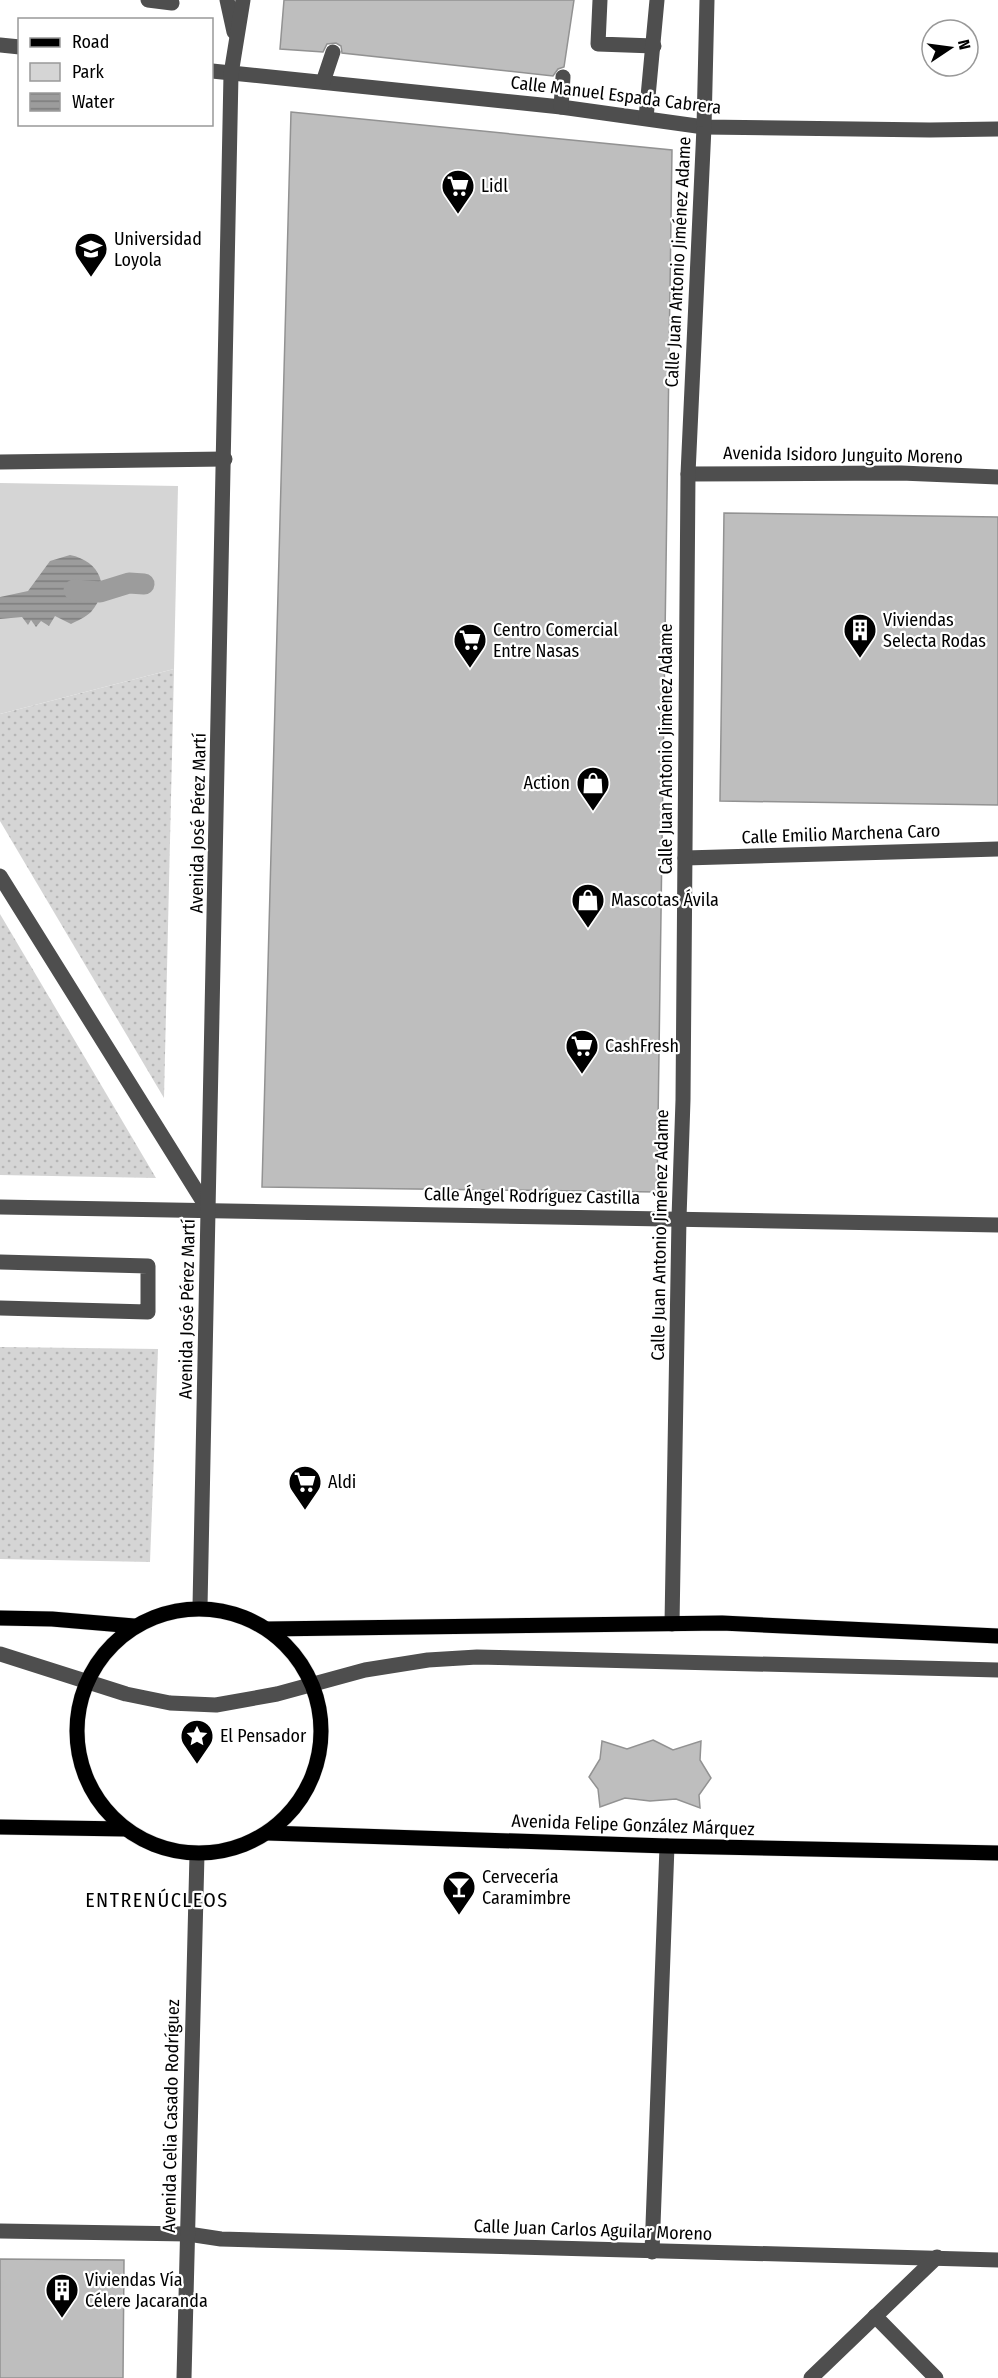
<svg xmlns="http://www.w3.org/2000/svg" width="998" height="2378" font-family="'Fira Sans Condensed',sans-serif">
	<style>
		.grass { fill: url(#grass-dots) }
		.green { fill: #d5d5d5 }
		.water { fill: url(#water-rules) }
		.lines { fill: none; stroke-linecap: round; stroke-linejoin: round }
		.canal { stroke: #9c9c9c; stroke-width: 21 }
		.building { fill: #bebebe; stroke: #929292; stroke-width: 1.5 }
		.major-casing { stroke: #dbdbdb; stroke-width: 16 }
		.minor { stroke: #4e4e4e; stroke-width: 15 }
		.major { stroke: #000; stroke-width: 15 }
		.labels { text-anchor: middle; stroke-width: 4.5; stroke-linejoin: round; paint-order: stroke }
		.street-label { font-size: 18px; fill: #000; stroke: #fff }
		.poi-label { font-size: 18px; fill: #000; stroke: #fff; text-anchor: start }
		.neighbourhood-label { font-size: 20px; letter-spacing: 1.5px; fill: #000; stroke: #fff }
	</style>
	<defs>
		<pattern id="grass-dots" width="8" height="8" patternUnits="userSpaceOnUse" patternTransform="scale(1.5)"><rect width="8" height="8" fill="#d5d5d5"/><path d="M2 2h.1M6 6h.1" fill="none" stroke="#b5b5b5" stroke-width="1.8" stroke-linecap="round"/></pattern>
		<pattern id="water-rules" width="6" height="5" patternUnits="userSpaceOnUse" patternTransform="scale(1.5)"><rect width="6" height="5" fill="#9c9c9c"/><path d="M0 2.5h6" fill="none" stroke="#7d7d7d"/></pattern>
	</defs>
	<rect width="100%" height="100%" fill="#fff"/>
	<!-- grass -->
	<g class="grass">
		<polygon points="174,669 164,1098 0,821 0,714"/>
		<polygon points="0,914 156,1178 0,1175"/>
		<polygon points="0,1347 158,1349 150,1562 0,1559"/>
	</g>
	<!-- green -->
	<polygon class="green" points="0,483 178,486 174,669 0,714"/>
	<!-- water -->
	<path class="water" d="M70,555C100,561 112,588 91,612C86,617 77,621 71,624L55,616L49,626L41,621L36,627L31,620L28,625L22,617L0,619V597L28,591L50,561Z"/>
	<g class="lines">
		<!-- canal -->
		<polyline class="canal" points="74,590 100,592 129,583 144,584"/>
	</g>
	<!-- building -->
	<g class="building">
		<polygon points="284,0 574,0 564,67 558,69 553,76 342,53 341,46 336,43 327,44 323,52 280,49"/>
		<polygon points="291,112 672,150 657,1192 262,1187"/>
		<polygon points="724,513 998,517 998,805 720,801"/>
		<polygon points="653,1740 673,1750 701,1741 700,1760 711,1778 699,1795 700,1808 676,1799 650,1801 625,1798 600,1807 598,1789 589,1777 600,1759 602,1741 627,1749"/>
		<polygon points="0,2259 124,2260 123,2378 0,2378"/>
	</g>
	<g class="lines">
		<!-- major casing -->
		<g class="major-casing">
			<g id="major">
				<circle cx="199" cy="1731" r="122"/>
				<polyline points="0,1618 52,1619 134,1626"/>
				<polyline points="268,1629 722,1623 998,1636"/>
				<polyline points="0,1827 125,1829"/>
				<polyline points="268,1833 667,1846 998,1853"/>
			</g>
		</g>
		<!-- minor -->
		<g class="minor">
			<polyline points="148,0 172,3 170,0"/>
			<polyline points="227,0 234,32"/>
			<polyline points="600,0 598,44 654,46"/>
			<polyline points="0,45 20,47"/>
			<polyline points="212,71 561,107 704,127 930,130 998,129"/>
			<polyline points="323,82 333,52"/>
			<polyline points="561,107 563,77"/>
			<polyline points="646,118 657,0"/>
			<polyline points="0,462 225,459"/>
			<polyline points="688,474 901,473 998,477"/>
			<polyline points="685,858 998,849"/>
			<polyline points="0,876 209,1211"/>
			<polyline points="0,1207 998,1225"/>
			<polyline points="0,1262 148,1266 148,1312 0,1308"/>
			<polyline points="200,1607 231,74 243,0"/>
			<polyline points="672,1624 679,1218 683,1100 688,474 704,127 707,0"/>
			<polyline points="0,1654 126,1694 170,1703 216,1705 277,1694 365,1670 428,1660 477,1657 998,1670"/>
			<polyline points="0,2231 188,2234 221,2239 998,2260"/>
			<polyline points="652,2252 667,1846"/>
			<polyline points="875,2316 936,2378"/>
			<polyline points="184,2378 197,1854"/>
			<polyline points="811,2378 937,2257"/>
		</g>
		<!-- major -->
		<use href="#major" class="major"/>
	</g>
	<!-- icons -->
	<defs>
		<g id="supermarket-pin" transform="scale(1.725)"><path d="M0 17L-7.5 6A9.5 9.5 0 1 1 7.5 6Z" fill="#000" stroke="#fff"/><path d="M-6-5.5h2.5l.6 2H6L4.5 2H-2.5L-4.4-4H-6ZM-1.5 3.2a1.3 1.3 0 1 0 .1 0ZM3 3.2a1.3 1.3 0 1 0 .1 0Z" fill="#fff"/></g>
		<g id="university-pin" transform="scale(1.725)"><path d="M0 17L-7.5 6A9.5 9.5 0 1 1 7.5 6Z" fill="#000" stroke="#fff"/><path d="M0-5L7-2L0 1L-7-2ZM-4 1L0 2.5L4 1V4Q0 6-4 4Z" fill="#fff"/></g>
		<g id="building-pin" transform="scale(1.725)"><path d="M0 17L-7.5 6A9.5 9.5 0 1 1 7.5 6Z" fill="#000" stroke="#fff"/><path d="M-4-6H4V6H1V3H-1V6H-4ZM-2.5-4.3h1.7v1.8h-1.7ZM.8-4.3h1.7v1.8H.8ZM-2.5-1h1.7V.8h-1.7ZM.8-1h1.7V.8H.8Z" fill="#fff"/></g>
		<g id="shop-pin" transform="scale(1.725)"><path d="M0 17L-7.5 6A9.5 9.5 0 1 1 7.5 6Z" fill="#000" stroke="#fff"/><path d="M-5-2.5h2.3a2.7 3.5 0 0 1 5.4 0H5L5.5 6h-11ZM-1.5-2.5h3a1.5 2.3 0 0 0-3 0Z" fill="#fff"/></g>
		<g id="sight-pin" transform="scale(1.725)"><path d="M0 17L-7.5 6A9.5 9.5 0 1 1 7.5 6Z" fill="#000" stroke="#fff"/><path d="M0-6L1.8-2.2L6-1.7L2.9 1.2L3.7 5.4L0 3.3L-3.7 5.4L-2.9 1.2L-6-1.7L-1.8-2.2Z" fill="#fff"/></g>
		<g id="bar-pin" transform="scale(1.725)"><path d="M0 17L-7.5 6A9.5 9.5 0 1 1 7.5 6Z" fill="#000" stroke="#fff"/><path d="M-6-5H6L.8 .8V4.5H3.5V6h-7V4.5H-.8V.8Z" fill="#fff"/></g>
	</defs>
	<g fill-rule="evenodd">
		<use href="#supermarket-pin" x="458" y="186"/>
		<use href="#university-pin" x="91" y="249"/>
		<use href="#building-pin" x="860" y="630"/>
		<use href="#supermarket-pin" x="470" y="640"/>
		<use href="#shop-pin" x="593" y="783"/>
		<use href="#shop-pin" x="588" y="900"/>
		<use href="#supermarket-pin" x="582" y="1046"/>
		<use href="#supermarket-pin" x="305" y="1482"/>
		<use href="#sight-pin" x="197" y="1736"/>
		<use href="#bar-pin" x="459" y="1887"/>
		<use href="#building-pin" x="62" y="2290"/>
	</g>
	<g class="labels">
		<!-- street labels -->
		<g class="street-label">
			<text transform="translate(616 95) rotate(7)" y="6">Calle Manuel Espada Cabrera</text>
			<text transform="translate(678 262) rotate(-87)" y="6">Calle Juan Antonio Jiménez Adame</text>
			<text transform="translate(843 455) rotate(1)" y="6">Avenida Isidoro Junguito Moreno</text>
			<text transform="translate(666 749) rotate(-90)" y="6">Calle Juan Antonio Jiménez Adame</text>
			<text transform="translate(198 823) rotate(-89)" y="6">Avenida José Pérez Martí</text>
			<text transform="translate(841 834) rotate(-2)" y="6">Calle Emilio Marchena Caro</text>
			<text transform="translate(532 1196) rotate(1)" y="6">Calle Ángel Rodríguez Castilla</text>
			<text transform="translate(660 1235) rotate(-89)" y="6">Calle Juan Antonio Jiménez Adame</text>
			<text transform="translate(187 1309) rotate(-89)" y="6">Avenida José Pérez Martí</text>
			<text transform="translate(633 1825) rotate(2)" y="6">Avenida Felipe González Márquez</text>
			<text transform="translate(171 2116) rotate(-89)" y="6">Avenida Celia Casado Rodríguez</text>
			<text transform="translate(593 2230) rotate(2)" y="6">Calle Juan Carlos Aguilar Moreno</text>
		</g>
		<!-- poi labels -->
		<g class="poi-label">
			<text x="481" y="192">Lidl</text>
			<text x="114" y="245">Universidad<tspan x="114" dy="21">Loyola</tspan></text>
			<text x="883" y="626">Viviendas<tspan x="883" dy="21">Selecta Rodas</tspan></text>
			<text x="493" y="636">Centro Comercial<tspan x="493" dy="21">Entre Nasas</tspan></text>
			<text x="570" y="789" text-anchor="end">Action</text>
			<text x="611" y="906">Mascotas Ávila</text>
			<text x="605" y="1052">CashFresh</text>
			<text x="328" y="1488">Aldi</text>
			<text x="220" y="1742">El Pensador</text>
			<text x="482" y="1883">Cervecería<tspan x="482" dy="21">Caramimbre</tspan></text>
			<text x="85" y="2286">Viviendas Vía<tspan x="85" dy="21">Célere Jacaranda</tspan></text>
		</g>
		<!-- neighbourhood labels -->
		<g class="neighbourhood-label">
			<text x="157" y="1907">ENTRENÚCLEOS</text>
		</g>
	</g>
	<!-- legend -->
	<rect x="18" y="18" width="195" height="108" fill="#ffffff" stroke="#999999" stroke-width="1.5"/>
	<rect x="30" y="38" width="30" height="9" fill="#000000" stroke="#999999" stroke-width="1.5"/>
	<text x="72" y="48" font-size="18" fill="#000000">Road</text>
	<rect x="30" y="63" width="30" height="18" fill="#d5d5d5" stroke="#999999" stroke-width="1.5"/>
	<text x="72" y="78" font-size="18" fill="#000000">Park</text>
	<rect x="30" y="93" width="30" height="18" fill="url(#water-rules)" stroke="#999999" stroke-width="1.5"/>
	<text x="72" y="108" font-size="18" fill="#000000">Water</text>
	<!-- north arrow -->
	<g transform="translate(950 48) rotate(77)"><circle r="28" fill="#ffffff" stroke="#999999" stroke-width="1.5"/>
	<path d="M0-4.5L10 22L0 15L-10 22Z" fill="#000000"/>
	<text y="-9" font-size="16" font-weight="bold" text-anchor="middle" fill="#000000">N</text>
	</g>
</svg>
